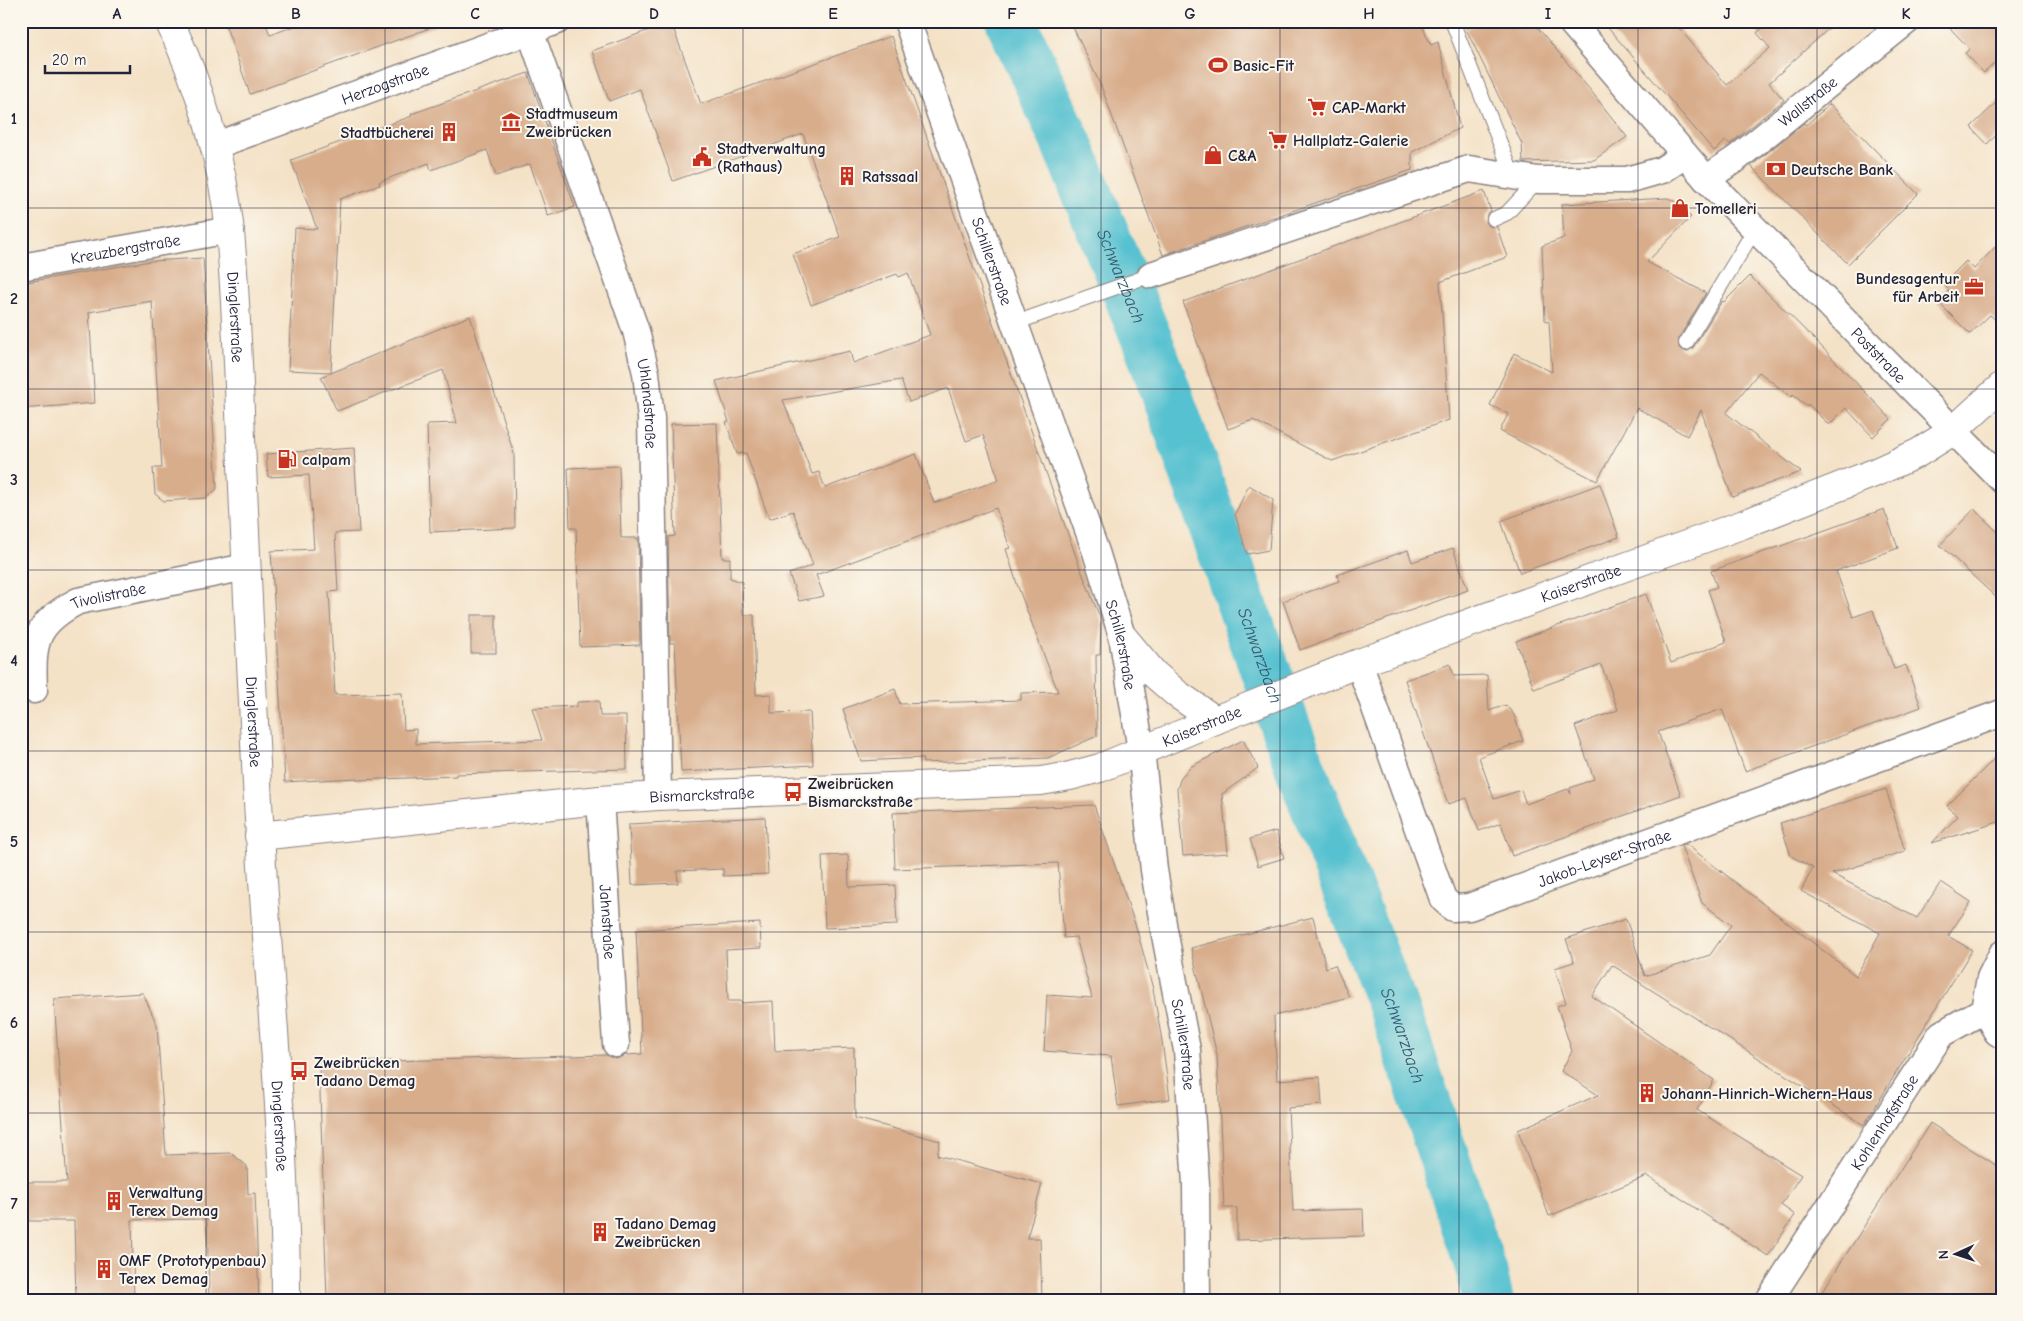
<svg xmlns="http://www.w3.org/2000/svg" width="2023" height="1321" font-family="'Comic Neue',sans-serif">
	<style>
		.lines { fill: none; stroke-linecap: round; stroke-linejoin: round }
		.river { stroke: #56c1d0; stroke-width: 51 }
		.building { fill: #d8ad8c; fill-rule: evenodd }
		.lane-casing { stroke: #8b8281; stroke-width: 16 }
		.street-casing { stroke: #8b8281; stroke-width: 29 }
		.secondary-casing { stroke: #8b8281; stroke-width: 30 }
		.lane { stroke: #fff; stroke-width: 14 }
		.street { stroke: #fff; stroke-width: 26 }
		.secondary { stroke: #fff; stroke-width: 28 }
		.grid { fill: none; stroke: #22223b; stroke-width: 1; stroke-opacity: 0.55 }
		.labels { text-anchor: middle; stroke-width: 4; stroke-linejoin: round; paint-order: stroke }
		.poi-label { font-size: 16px; font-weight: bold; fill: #22223b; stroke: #fbf7ec; text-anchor: start }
		.street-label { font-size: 16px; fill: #22223b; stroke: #fbf7ec }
		.water-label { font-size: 18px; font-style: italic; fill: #345a6f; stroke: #fbf7ec }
		.neatline { fill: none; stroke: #22223b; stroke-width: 2 }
		.grid-label { font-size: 16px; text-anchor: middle; font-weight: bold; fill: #22223b }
	</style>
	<rect width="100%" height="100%" fill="#fbf7ec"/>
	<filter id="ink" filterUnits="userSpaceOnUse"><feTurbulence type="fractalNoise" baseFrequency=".02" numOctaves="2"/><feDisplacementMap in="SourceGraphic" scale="10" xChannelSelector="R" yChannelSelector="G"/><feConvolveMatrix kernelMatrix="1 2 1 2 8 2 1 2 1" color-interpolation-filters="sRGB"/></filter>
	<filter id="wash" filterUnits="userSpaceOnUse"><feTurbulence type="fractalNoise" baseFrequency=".0096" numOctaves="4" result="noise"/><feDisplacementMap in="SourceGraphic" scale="20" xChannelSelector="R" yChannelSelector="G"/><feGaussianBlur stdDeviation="1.12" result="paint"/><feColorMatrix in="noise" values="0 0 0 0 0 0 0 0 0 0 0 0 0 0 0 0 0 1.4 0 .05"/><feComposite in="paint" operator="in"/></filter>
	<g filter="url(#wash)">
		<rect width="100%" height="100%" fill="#f4e2c7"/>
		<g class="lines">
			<!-- river -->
			<path class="river" id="s1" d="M1011,21L1067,144L1150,347L1297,759L1399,1022L1482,1272L1488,1300"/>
		</g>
		<g id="blocks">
			<!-- building -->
			<g class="building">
				<polygon points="224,21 265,21 270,35 308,21 437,21 438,25 250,94"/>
				<polygon points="1070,21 1420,21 1431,45 1438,42 1460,128 1412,152 1412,170 1163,255 1101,86"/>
				<polygon points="1483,21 1532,21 1591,91 1627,137 1594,160 1523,162 1522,144 1466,29"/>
				<polygon points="1602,21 1673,21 1727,85 1770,48 1757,33 1769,21 1837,21 1769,83 1784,100 1730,144 1726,141 1714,151"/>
				<polygon points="1943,21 2002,21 2002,56 1984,73 1965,53 1970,49"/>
				<path d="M671,22L701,104L891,36L1079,565L1101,620L1100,655H1096L1097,736L1048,758L923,763L922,758L861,761L843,709L895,689L900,704L1021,700V693L1058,692L1018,587L1006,549L1010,548L996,508L816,575L824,596L799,601L789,574L813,565L793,511L769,519L746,453L737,454L726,422H729L716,381L850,351L853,363L930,335L908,273L899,277L897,274L811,305L793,254L840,237L803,134L673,181L640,89L609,101L592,51ZM901,380L909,402L948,388L966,441L983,435L999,480L934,503L916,454L825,488L819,472L812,474L783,400Z"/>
				<polygon points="528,73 575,207 548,216 530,164 496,176 487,150 431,170 429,163 379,182 380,185 340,199 331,372 288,370 295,228 317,229 291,160 412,116 411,114"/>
				<polygon points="2002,97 2002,130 1987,144 1971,127"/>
				<polygon points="1830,104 1918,194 1848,264 1751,166 1804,123 1806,125"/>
				<polygon points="1484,191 1491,211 1487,214 1486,222 1489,226 1497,227 1507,257 1440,282 1449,420 1332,461 1253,420 1228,429 1183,302"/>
				<polygon points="1668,198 1674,201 1691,217 1647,262 1706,293 1679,338 1679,348 1686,352 1693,348 1722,301 1724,302 1750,276 1816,341 1891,419 1873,437 1846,408 1829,425 1808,404 1807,406 1793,395 1791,397 1759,372 1726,413 1801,472 1732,497 1701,410 1687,436 1637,408 1597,481 1500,431 1508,414 1490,405 1514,353 1552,372 1549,322 1545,320 1542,246 1564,238 1562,204"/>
				<polygon points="2002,240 2002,326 1990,315 1970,334 1938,302 1949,290 1943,284 1966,261 1974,269"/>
				<polygon points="203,258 217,489 206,498 164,501 155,494 153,468 162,468 152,301 89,312 95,403 21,409 21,283 150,261"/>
				<polygon points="470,316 514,454 515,528 430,532 427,424 457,423 443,370 337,411 321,377"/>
				<polygon points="717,423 722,558 730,558 730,578 742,582 743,615 754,615 756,695 771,694 771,713 810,712 813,765 681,772 675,643 670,643 668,537 675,536 671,424"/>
				<polygon points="354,448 359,532 335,533 338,591 329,592 335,695 402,693 404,730 416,729 416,744 542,740 532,708 577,706 577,702 599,701 600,716 626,716 627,769 456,774 456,776 357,780 357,778 285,782 271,551 314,549 309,475 268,477 266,454"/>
				<polygon points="619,466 621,538 638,538 640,645 580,647 576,528 570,528 568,468"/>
				<polygon points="1600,484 1619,537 1520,573 1501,521"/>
				<polygon points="1249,485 1273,500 1269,550 1247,554 1235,514"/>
				<polygon points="1884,509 1898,548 1836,571 1853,617 1873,610 1894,669 1906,665 1921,707 1745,771 1722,709 1658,732 1681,795 1512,856 1501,823 1479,831 1467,798 1448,804 1405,680 1450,664 1454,676 1487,675 1489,711 1506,705 1514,715 1523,741 1479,757 1494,799 1521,790 1526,804 1568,789 1571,794 1570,788 1594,779 1575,726 1618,710 1609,685 1601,665 1534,689 1516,641 1646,594 1671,663 1726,642 1708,590 1717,587 1711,571"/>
				<polygon points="1974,509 2002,536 2002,603 1940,545"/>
				<polygon points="1453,548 1468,590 1300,650 1283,601 1339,581 1337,575 1408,550 1412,562"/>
				<rect x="471" y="615" width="25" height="38"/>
				<polygon points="1243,740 1258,768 1222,794 1228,853 1183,856 1177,789 1181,777 1192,766"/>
				<polygon points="2002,751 2002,821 1932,843 1958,816 1947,806"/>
				<polygon points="1886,789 1905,851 1832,874 1917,918 1941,882 1971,902 1948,936 1972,950 1864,1125 1612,965 1592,996 1714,1080 1697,1110 1801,1175 1781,1205 1795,1215 1768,1256 1647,1176 1549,1216 1518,1130 1598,1095 1561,1071 1572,1051 1557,1006 1566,1003 1555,968 1574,962 1566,939 1626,919 1645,976 1710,955 1731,925 1702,903 1681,846 1686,844 1856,976 1880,933 1801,891 1813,868 1791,856 1780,823"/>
				<polygon points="1094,805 1137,930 1153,989 1162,1041 1170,1099 1118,1106 1111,1056 1044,1051 1047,995 1092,998 1076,937 1064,938 1058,863 895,869 893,813"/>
				<polygon points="765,817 768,874 723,876 723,869 677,871 678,883 632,885 629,824"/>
				<polygon points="1276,831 1284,858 1258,866 1250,839"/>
				<polygon points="848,855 849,887 895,885 897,925 825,928 822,856"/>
				<polygon points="1313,917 1326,968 1335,965 1349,997 1274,1016 1277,1080 1320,1077 1322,1105 1288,1108 1293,1211 1363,1209 1364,1236 1237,1240 1237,1208 1224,1208 1217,1055 1191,948"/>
				<polygon points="760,923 761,948 726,950 728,1001 741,1001 741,1003 773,1001 775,1051 854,1048 855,1118 940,1141 937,1155 1042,1184 1027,1238 1040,1238 1042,1300 327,1300 319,1063 607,1055 616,1059 626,1055 642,1054 636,930"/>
				<polygon points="143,993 157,1025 166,1155 231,1153 247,1166 248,1194 255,1193 259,1300 209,1300 207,1219 132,1220 134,1300 76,1300 74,1221 21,1221 21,1182 67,1182 54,999"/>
				<polygon points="1930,1123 2002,1169 2002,1300 1817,1300"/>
			</g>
		</g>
	</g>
	<g filter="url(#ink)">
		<use href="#blocks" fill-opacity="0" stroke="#8b8281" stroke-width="1"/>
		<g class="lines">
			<!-- lane casing -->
			<g class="lane-casing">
				<g id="lane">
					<polyline points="1452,21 1513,176"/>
					<polyline points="1494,219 1507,213 1538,180"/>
					<polyline points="1015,323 1151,275"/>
					<polyline points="1686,343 1755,229"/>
				</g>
			</g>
			<!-- street casing -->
			<g class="street-casing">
				<g id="street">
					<path id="s2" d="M907,21L1096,552L1122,636L1141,750L1154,870L1164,930L1187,1050L1196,1184L1197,1300"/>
					<path id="s3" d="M1570,21L1706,179L2002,480"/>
					<path id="s4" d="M530,31L636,331L646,373L651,418L658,796"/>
					<path id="s5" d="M214,146L557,21"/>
					<path id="s6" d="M1706,179L1737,158L1907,21"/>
					<path id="s7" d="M21,267L230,230"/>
					<polyline points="1151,275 1469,169 1538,180 1627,180 1662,170 1685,155"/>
					<path id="s8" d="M1359,663L1443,899L1453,908L1469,907L2002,713"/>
					<path id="s9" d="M34,690C32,642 34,624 78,601L246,567"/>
					<path id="s10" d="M600,800L616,1044"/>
					<polyline points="1984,1010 1997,1032 2002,1035"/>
					<path id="s11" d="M1769,1300L1941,1034L1984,1010L1990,978L2002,954"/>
				</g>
			</g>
			<!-- secondary casing -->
			<g class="secondary-casing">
				<g id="secondary">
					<path id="s12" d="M169,21C200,85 223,162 230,232C237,309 239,388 242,465C246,564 251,664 256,763C264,942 286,1120 286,1300"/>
					<polyline points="1122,636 1153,673 1177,694 1215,720"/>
					<path id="s13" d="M259,836L600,800L658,796L1041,781L1070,776L1100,768L1215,720L1359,663L1744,524L1874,473L1918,453L1953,431L2002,386"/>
				</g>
			</g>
			<!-- lane -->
			<use href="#lane" class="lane"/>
			<!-- street -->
			<use href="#street" class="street"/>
			<!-- secondary -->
			<use href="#secondary" class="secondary"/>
		</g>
	</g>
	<!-- grid -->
	<path class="grid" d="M206,21V1300M385,21V1300M564,21V1300M743,21V1300M922,21V1300M1101,21V1300M1280,21V1300M1459,21V1300M1638,21V1300M1817,21V1300M21,208H2002M21,389H2002M21,570H2002M21,751H2002M21,932H2002M21,1113H2002"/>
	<!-- icons -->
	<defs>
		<g id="stadium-bare" transform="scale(1.5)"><path d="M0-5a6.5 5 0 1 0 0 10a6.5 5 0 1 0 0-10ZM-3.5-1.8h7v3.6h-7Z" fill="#c8321e" stroke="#fbf7ec" stroke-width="2.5" paint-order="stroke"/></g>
		<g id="supermarket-bare" transform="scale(1.5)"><path d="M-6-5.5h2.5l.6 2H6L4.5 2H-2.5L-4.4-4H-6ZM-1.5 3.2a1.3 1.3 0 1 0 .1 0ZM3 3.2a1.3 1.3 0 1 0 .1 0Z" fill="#c8321e" stroke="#fbf7ec" stroke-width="2.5" paint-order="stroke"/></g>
		<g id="museum-bare" transform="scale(1.5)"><path d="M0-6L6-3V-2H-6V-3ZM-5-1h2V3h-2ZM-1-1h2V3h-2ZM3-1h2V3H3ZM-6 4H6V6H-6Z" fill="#c8321e" stroke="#fbf7ec" stroke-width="2.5" paint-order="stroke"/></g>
		<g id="building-bare" transform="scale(1.5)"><path d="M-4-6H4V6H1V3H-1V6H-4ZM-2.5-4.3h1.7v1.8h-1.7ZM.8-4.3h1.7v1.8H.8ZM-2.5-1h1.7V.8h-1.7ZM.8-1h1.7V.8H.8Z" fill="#c8321e" stroke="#fbf7ec" stroke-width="2.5" paint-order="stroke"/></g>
		<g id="shop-bare" transform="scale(1.5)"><path d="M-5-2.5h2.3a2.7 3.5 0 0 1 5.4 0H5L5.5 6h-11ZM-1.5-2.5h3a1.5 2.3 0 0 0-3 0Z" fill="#c8321e" stroke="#fbf7ec" stroke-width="2.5" paint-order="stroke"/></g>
		<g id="civic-bare" transform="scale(1.5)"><path d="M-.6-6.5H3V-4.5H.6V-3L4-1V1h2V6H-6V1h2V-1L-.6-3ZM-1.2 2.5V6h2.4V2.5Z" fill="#c8321e" stroke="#fbf7ec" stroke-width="2.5" paint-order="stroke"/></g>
		<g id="bank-bare" transform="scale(1.5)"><path d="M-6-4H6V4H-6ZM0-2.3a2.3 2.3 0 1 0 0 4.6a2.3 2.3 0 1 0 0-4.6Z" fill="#c8321e" stroke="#fbf7ec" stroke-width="2.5" paint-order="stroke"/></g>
		<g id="office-bare" transform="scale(1.5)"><path d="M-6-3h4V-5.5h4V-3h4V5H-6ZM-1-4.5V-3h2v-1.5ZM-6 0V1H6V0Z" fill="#c8321e" stroke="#fbf7ec" stroke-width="2.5" paint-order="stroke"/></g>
		<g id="fuel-bare" transform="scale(1.5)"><path d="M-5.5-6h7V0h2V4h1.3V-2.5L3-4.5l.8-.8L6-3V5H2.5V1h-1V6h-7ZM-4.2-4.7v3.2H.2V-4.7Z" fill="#c8321e" stroke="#fbf7ec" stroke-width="2.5" paint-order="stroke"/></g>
		<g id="bus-bare" transform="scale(1.5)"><path d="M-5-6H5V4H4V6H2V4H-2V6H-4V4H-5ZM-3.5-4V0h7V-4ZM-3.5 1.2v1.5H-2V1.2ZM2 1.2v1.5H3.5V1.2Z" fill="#c8321e" stroke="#fbf7ec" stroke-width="2.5" paint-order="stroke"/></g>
	</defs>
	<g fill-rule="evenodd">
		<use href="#stadium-bare" x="1218" y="65"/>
		<use href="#supermarket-bare" x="1317" y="107"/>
		<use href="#museum-bare" x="511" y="122"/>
		<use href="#building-bare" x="449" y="132"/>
		<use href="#supermarket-bare" x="1278" y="140"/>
		<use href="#shop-bare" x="1213" y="155"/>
		<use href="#civic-bare" x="702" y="157"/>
		<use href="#bank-bare" x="1776" y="169"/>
		<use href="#building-bare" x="847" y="176"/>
		<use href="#shop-bare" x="1680" y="208"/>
		<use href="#office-bare" x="1974" y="287"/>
		<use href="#fuel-bare" x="287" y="459"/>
		<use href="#bus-bare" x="793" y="792"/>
		<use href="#bus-bare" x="299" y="1071"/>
		<use href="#building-bare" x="1647" y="1093"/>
		<use href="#building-bare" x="114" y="1201"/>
		<use href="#building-bare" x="600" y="1232"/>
		<use href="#building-bare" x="104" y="1269"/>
	</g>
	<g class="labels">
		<!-- poi labels -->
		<g class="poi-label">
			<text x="1233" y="71">Basic-Fit</text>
			<text x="1332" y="113">CAP-Markt</text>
			<text x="526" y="119">Stadtmuseum<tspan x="526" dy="18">Zweibrücken</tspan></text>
			<text x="434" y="138" text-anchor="end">Stadtbücherei</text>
			<text x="1293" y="146">Hallplatz-Galerie</text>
			<text x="717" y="154">Stadtverwaltung<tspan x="717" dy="18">(Rathaus)</tspan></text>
			<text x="1228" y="161">C&amp;A</text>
			<text x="1791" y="175">Deutsche Bank</text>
			<text x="862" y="182">Ratssaal</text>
			<text x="1695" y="214">Tomelleri</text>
			<text x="1959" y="284" text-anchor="end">Bundesagentur<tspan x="1959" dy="18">für Arbeit</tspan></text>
			<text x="302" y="465">calpam</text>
			<text x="808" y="789">Zweibrücken<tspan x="808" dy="18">Bismarckstraße</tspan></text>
			<text x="314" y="1068">Zweibrücken<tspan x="314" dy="18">Tadano Demag</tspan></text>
			<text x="1662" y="1099">Johann-Hinrich-Wichern-Haus</text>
			<text x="129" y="1198">Verwaltung<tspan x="129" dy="18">Terex Demag</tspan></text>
			<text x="615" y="1229">Tadano Demag<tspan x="615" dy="18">Zweibrücken</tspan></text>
			<text x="119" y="1266">OMF (Prototypenbau)<tspan x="119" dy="18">Terex Demag</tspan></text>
		</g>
		<!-- street labels -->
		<g class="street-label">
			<text dy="6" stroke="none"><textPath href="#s5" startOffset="182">Herzogstraße</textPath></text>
			<text dy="6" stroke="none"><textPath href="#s6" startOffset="128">Wallstraße</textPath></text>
			<text dy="6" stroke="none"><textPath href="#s7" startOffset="106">Kreuzbergstraße</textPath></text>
			<text dy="6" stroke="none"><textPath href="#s2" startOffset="255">Schillerstraße</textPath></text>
			<text dy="6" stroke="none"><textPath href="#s12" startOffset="306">Dinglerstraße</textPath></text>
			<text dy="6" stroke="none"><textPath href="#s3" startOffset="455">Poststraße</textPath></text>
			<text dy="6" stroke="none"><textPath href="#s4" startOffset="392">Uhlandstraße</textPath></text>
			<text dy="6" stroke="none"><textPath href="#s13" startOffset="1360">Kaiserstraße</textPath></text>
			<text dy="6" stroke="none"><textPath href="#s9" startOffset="139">Tivolistraße</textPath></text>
			<text dy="6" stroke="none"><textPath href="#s2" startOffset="660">Schillerstraße</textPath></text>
			<text dy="6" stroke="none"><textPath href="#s12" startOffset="711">Dinglerstraße</textPath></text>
			<text dy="6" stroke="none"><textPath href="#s13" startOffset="955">Kaiserstraße</textPath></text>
			<text dy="6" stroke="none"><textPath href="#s13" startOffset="445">Bismarckstraße</textPath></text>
			<text dy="6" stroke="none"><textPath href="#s8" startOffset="424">Jakob-Leyser-Straße</textPath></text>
			<text dy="6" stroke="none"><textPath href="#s10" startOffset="122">Jahnstraße</textPath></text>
			<text dy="6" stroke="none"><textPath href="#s2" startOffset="1065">Schillerstraße</textPath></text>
			<text dy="6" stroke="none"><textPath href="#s11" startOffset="212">Kohlenhofstraße</textPath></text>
			<text dy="6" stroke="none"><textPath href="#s12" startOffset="1116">Dinglerstraße</textPath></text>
		</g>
		<!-- water labels -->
		<g class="water-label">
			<text dy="6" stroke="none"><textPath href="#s1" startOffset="278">Schwarzbach</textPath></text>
			<text dy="6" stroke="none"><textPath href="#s1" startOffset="682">Schwarzbach</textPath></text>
			<text dy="6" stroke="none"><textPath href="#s1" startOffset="1088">Schwarzbach</textPath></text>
		</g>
	</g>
	<!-- margin -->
	<rect width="2023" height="1321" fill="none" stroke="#fbf7ec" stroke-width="55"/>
	<!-- north arrow -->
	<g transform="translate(1956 1254) rotate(267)" stroke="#fbf7ec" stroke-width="4" paint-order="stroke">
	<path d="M0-4L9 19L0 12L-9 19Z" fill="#22223b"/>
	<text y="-8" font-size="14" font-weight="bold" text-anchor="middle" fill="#22223b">N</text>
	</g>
	<!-- scale -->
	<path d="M45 65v8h85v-8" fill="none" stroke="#22223b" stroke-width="2.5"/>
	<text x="52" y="65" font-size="15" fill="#22223b" stroke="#fbf7ec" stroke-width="4" paint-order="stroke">20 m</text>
	<rect x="28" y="28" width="1968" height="1266" class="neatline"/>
	<g class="grid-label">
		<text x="117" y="19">A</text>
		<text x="296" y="19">B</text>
		<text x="475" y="19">C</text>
		<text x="654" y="19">D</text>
		<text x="833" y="19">E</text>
		<text x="1012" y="19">F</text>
		<text x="1190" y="19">G</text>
		<text x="1369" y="19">H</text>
		<text x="1548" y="19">I</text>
		<text x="1727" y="19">J</text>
		<text x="1906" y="19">K</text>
		<text x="14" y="124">1</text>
		<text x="14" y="304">2</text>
		<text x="14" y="485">3</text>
		<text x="14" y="666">4</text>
		<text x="14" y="847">5</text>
		<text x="14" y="1028">6</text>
		<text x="14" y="1209">7</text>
	</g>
</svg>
